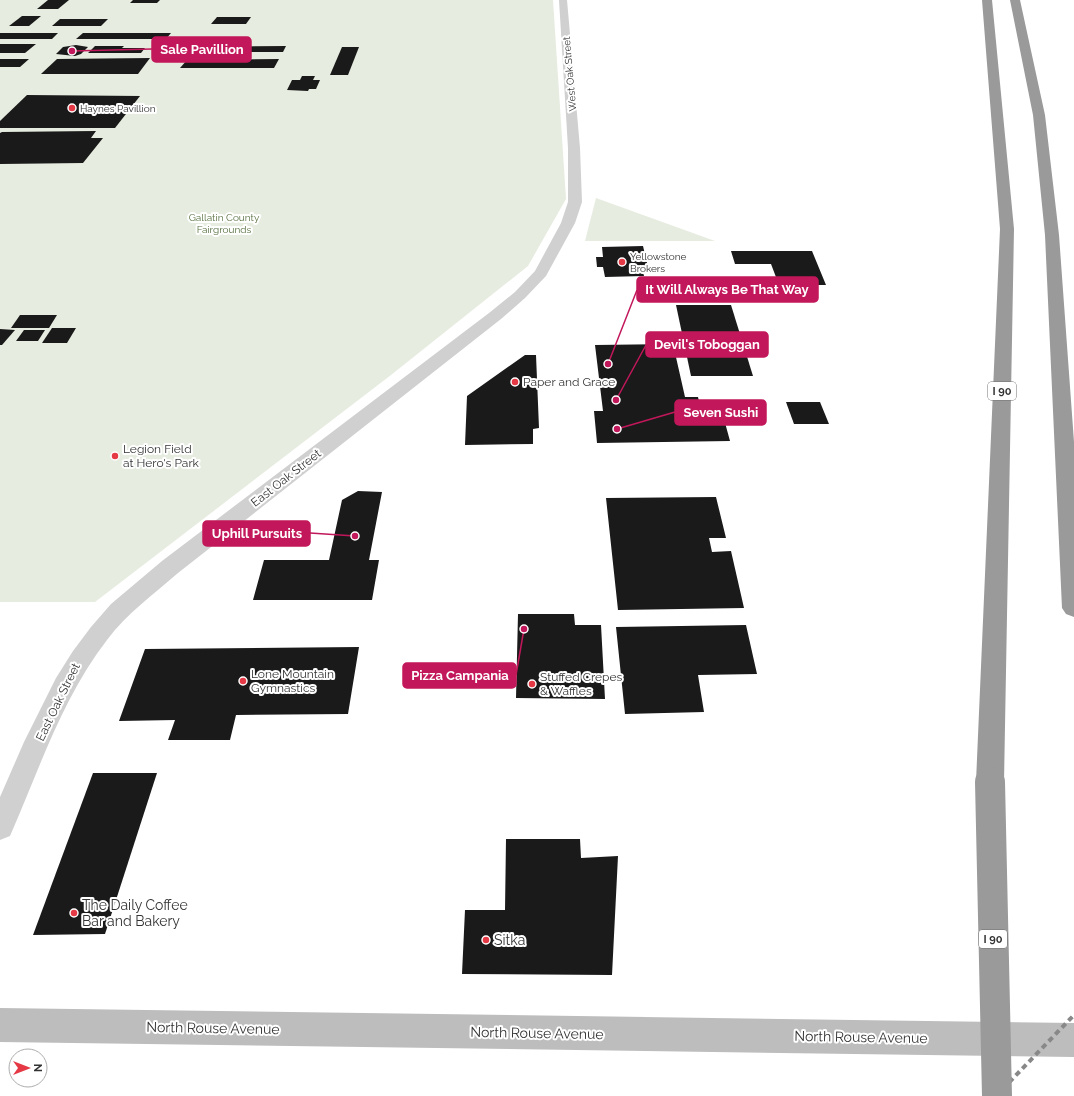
<svg xmlns="http://www.w3.org/2000/svg" width="1074" height="1096" font-family="Raleway,sans-serif">
	<style>
		.green { fill: #e6ecdf }
		.building { fill: #1a1a1a }
		.lines { fill: none; stroke-linecap: round; stroke-linejoin: round }
		.tertiary { fill: #d0d0d0; fill-rule: evenodd }
		.secondary { fill: #bdbdbd; fill-rule: evenodd }
		.motorway { fill: #9a9a9a; fill-rule: evenodd }
		.rail { stroke: #888; stroke-width: 4; stroke-dasharray: 5.5 4; stroke-linecap: butt }
		.motorway-bridge { stroke: #9a9a9a; stroke-width: 30 }
		.poi-dot { fill: #e63946; stroke: #fff; stroke-width: 1.5 }
		.labels { text-anchor: middle; stroke-width: 4; stroke-linejoin: round; paint-order: stroke }
		.far-street-label { font-size: 10px; fill: #333; stroke: #fff }
		.far-poi-label { font-size: 10px; fill: #333; stroke: #fff; text-anchor: start }
		.far-park-label { font-size: 10px; fill: #56703f; stroke: #fff }
		.shield { fill: #fff; stroke: #707070; stroke-width: 1 }
		.shield-label { font-size: 11px; font-weight: bold; fill: #333 }
		.poi-label { font-size: 12px; fill: #333; stroke: #fff; text-anchor: start }
		.street-label { font-size: 12px; fill: #333; stroke: #fff }
		.near-poi-label { font-size: 14px; fill: #333; stroke: #fff; text-anchor: start }
		.near-street-label { font-size: 14px; fill: #333; stroke: #fff }
		.leader { fill: none; stroke: #c2185b; stroke-width: 1.5 }
		.callout-dot { fill: #c2185b; stroke: #fff; stroke-width: 1.5 }
		.callout { fill: #c2185b; stroke: #c2185b; stroke-width: 1.5 }
		.callout-label { font-size: 13px; text-anchor: middle; font-weight: bold; fill: #fff }
	</style>
	<rect width="100%" height="100%" fill="#fff"/>
	<!-- green -->
	<g class="green">
		<polygon points="0,0 553,0 566,199 528,266 391,375 95,602 0,602"/>
		<polygon points="596,198 715,241 585,241"/>
	</g>
	<!-- building -->
	<g class="building">
		<polygon points="48,0 69,0 58,9 37,9"/>
		<polygon points="133,0 160,0 157,3 130,3"/>
		<polygon points="22,16 41,16 29,26 9,26"/>
		<polygon points="217,17 251,17 246,24 211,24"/>
		<polygon points="60,19 108,19 101,26 52,26"/>
		<polygon points="0,33 58,33 52,39 0,39"/>
		<polygon points="83,33 171,33 166,39 76,39"/>
		<polygon points="0,44 36,44 25,53 0,53"/>
		<polygon points="76,45 88,47 81,54 75,56 56,54 63,47"/>
		<polygon points="95,46 124,46 122,48 145,48 141,53 88,53"/>
		<polygon points="286,46 283,52 191,52 195,47"/>
		<polygon points="342,47 359,47 348,75 330,75"/>
		<polygon points="150,58 138,74 41,74 57,59"/>
		<polygon points="0,59 29,59 20,67 0,67"/>
		<polygon points="279,59 274,68 180,68 187,60"/>
		<polygon points="302,76 315,76 313,80 320,80 316,89 309,89 308,91 287,90 292,80 300,80"/>
		<polygon points="27,95 140,96 115,128 0,128 0,121"/>
		<polygon points="96,131 91,138 103,138 83,163 0,164 0,133 2,132"/>
		<polygon points="643,246 648,267 642,268 644,276 605,277 603,267 597,267 596,257 603,257 602,247"/>
		<polygon points="731,251 812,251 826,285 779,285 771,264 735,264"/>
		<polygon points="676,305 731,305 753,376 691,376"/>
		<polygon points="20,315 57,315 49,328 11,328"/>
		<polygon points="52,328 76,328 67,343 42,343"/>
		<polygon points="0,329 15,330 2,345 0,345"/>
		<polygon points="24,330 45,330 38,341 16,341"/>
		<polygon points="673,344 685,397 698,397 703,419 724,419 730,441 597,443 594,411 603,411 595,345"/>
		<polygon points="525,355 536,355 539,428 533,429 533,444 465,445 467,396"/>
		<polygon points="786,402 820,402 829,424 794,424"/>
		<polygon points="358,491 382,492 369,560 379,560 372,600 253,600 264,560 329,560 342,500"/>
		<polygon points="716,497 726,538 709,538 712,552 731,551 744,608 618,610 606,498"/>
		<polygon points="518,614 574,614 575,625 601,625 605,699 516,698"/>
		<polygon points="746,625 757,674 698,675 704,712 625,714 616,627"/>
		<polygon points="359,647 348,714 236,715 230,740 168,740 175,720 119,721 145,649"/>
		<polygon points="93,773 157,773 105,934 33,935"/>
		<polygon points="506,839 580,839 581,858 618,856 612,975 462,974 465,910 505,910"/>
	</g>
	<g class="lines">
		<!-- tertiary -->
		<path class="tertiary" d="M559,0H567L580,148L582,202L575,223L546,276L525,298L501,319L178,573C153,595 127,613 107,640C62,698 39,770 10,836L0,840V797L24,742L56,678L73,651L91,627L111,604L162,561L489,313L515,292L535,271L561,223L568,202V148Z"/>
		<!-- secondary -->
		<polygon class="secondary" points="0,1008 1074,1023 1074,1057 0,1042"/>
		<!-- motorway -->
		<g class="motorway">
			<polygon points="982,0 992,0 1014,229 1004,782 1000,791 990,794 980,791 976,782 1000,229"/>
			<polygon points="1010,0 1020,0 1045,115 1059,235 1074,442 1074,617 1066,614 1062,608 1045,235 1033,115"/>
		</g>
		<!-- rail -->
		<polyline class="rail" points="996,1096 1074,1015"/>
		<!-- motorway-bridge -->
		<polyline class="motorway-bridge" points="990,782 997,1096"/>
	</g>
	<!-- markers -->
	<g class="poi-dot">
		<circle cx="72" cy="108" r="4"/>
		<circle cx="622" cy="262" r="4"/>
		<circle cx="515" cy="382" r="4"/>
		<circle cx="115" cy="456" r="4"/>
		<circle cx="243" cy="681" r="4"/>
		<circle cx="532" cy="684" r="4"/>
		<circle cx="74" cy="913" r="4"/>
		<circle cx="486" cy="940" r="4"/>
	</g>
	<g class="labels">
		<!-- far-street labels -->
		<g class="far-street-label">
			<text transform="translate(569 74) rotate(-95)" y="4">West Oak Street</text>
		</g>
		<!-- far-poi labels -->
		<g class="far-poi-label">
			<text x="80" y="112">Haynes Pavillion</text>
			<text x="630" y="260">Yellowstone<tspan x="630" dy="12">Brokers</tspan></text>
		</g>
		<!-- far-park labels -->
		<g class="far-park-label">
			<text x="224" y="221">Gallatin County<tspan x="224" dy="12">Fairgrounds</tspan></text>
		</g>
		<!-- shield labels -->
		<g class="shield">
			<rect x="988" y="382" width="28" height="18" rx="3"/>
			<rect x="979" y="930" width="28" height="18" rx="3"/>
		</g>
		<g class="shield-label">
			<text x="1002" y="395">I 90</text>
			<text x="993" y="943">I 90</text>
		</g>
		<!-- poi labels -->
		<g class="poi-label">
			<text x="523" y="386">Paper and Grace</text>
			<text x="123" y="453">Legion Field<tspan x="123" dy="14">at Hero's Park</tspan></text>
			<text x="251" y="678">Lone Mountain<tspan x="251" dy="14">Gymnastics</tspan></text>
			<text x="540" y="681">Stuffed Crepes<tspan x="540" dy="14">&amp; Waffles</tspan></text>
		</g>
		<!-- street labels -->
		<g class="street-label">
			<text transform="translate(286 478) rotate(-38)" y="4">East Oak Street</text>
			<text transform="translate(58 702) rotate(-64)" y="4">East Oak Street</text>
		</g>
		<!-- near-poi labels -->
		<g class="near-poi-label">
			<text x="82" y="910">The Daily Coffee<tspan x="82" dy="16">Bar and Bakery</tspan></text>
			<text x="494" y="945">Sitka</text>
		</g>
		<!-- near-street labels -->
		<g class="near-street-label">
			<text transform="translate(213 1028) rotate(1)" y="5">North Rouse Avenue</text>
			<text transform="translate(537 1033) rotate(1)" y="5">North Rouse Avenue</text>
			<text transform="translate(861 1037) rotate(1)" y="5">North Rouse Avenue</text>
		</g>
	</g>
	<!-- callouts -->
	<path class="leader" d="M72 51L152 49M608 364L637 290M616 400L646 345M617 429L675 412M355 536L310 533M524 629L516 675"/>
	<g class="callout-dot">
		<circle cx="72" cy="51" r="4"/>
		<circle cx="608" cy="364" r="4"/>
		<circle cx="616" cy="400" r="4"/>
		<circle cx="617" cy="429" r="4"/>
		<circle cx="355" cy="536" r="4"/>
		<circle cx="524" cy="629" r="4"/>
	</g>
	<g class="callout">
		<rect x="152" y="37" width="99" height="25" rx="4"/>
		<rect x="637" y="277" width="181" height="25" rx="4"/>
		<rect x="646" y="332" width="122" height="25" rx="4"/>
		<rect x="675" y="400" width="91" height="25" rx="4"/>
		<rect x="203" y="521" width="107" height="25" rx="4"/>
		<rect x="403" y="663" width="113" height="25" rx="4"/>
	</g>
	<g class="callout-label">
		<text x="202" y="54">Sale Pavillion</text>
		<text x="727" y="294">It Will Always Be That Way</text>
		<text x="707" y="349">Devil's Toboggan</text>
		<text x="721" y="417">Seven Sushi</text>
		<text x="257" y="538">Uphill Pursuits</text>
		<text x="460" y="680">Pizza Campania</text>
	</g>
	<!-- north arrow -->
	<g transform="translate(28 1068) rotate(90)"><circle r="19" fill="#ffffff" stroke="#adadad"/>
	<path d="M0-3L7 15L0 10L-7 15Z" fill="#e63946"/>
	<text y="-6" font-size="11" font-weight="bold" text-anchor="middle" fill="#333333">N</text>
	</g>
</svg>
